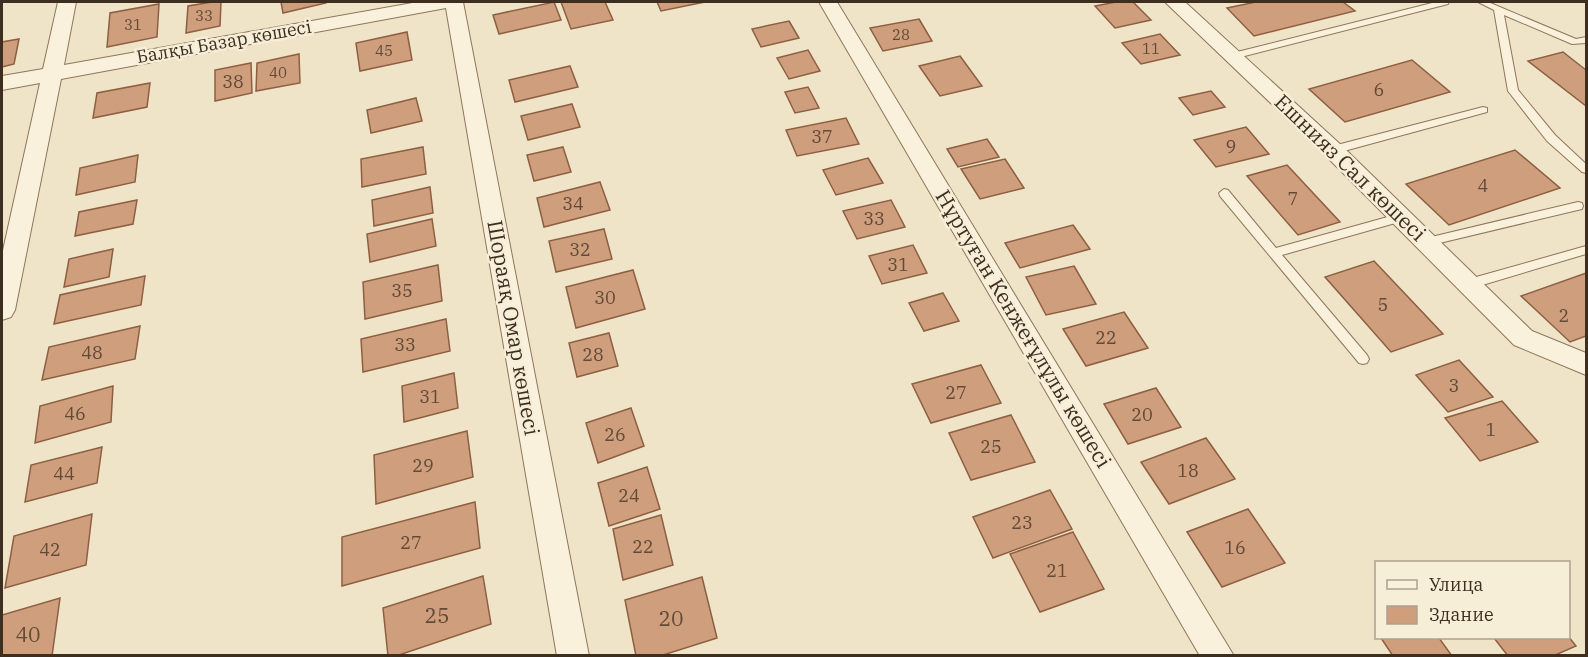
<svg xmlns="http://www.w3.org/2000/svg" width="1588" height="657" font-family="'IBM Plex Serif',serif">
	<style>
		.building { fill: #cf9f7d; stroke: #8d5f41; stroke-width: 1.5 }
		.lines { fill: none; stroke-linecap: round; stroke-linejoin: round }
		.lane-casing { stroke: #8d765c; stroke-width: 2 }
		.street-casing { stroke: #8d765c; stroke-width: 2 }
		.lane { fill: #faf1dc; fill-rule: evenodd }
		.street { fill: #faf1dc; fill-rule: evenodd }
		.labels { text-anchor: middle; stroke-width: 5; stroke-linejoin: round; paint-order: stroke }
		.far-number-label { font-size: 15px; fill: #624a37 }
		.far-street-label { font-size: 18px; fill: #3d2e20; stroke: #f7eed8 }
		.number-label { font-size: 18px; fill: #624a37 }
		.street-label { font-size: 21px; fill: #3d2e20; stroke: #f7eed8 }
		.near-number-label { font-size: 21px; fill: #624a37 }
	</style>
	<rect width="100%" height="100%" fill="#f0e4c8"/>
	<!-- building -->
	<g class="building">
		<polygon points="212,2 221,2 220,26 186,33 188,6"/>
		<polygon points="281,2 326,2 326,3 283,13"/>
		<polygon points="554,2 561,20 499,34 493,15"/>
		<polygon points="561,2 605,2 613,20 571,29"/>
		<polygon points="657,2 705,2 661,11"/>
		<polygon points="1116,2 1133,2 1151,20 1115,28 1095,6"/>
		<polygon points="1256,2 1343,2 1355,11 1254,36 1227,8"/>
		<polygon points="159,4 157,37 107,47 110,13"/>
		<polygon points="919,19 932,41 883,51 870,28"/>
		<polygon points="789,21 799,38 761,47 752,29"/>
		<polygon points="407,32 412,60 360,71 356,43"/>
		<polygon points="1160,34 1180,55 1141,64 1122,43"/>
		<polygon points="19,39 14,64 2,67 2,42"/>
		<polygon points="808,50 820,71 789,79 777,58"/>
		<polygon points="1563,52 1586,70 1586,106 1528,61"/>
		<polygon points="299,54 300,83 256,91 257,63"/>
		<polygon points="960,56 982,86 940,96 919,66"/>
		<polygon points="1412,60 1450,92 1345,122 1309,89"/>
		<polygon points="251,63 252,93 215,101 215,70"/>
		<polygon points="570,66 578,87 515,102 509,80"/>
		<polygon points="150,83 147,107 93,118 97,93"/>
		<polygon points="808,87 819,108 795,113 785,92"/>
		<polygon points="1211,91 1225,107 1193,115 1179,98"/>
		<polygon points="416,98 422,121 371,133 367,110"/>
		<polygon points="572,104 580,127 528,140 521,116"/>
		<polygon points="846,118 859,144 797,156 786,130"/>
		<polygon points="1246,127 1269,154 1216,167 1194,140"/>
		<polygon points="987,139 999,157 958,167 947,149"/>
		<polygon points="423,147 426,174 362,187 361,159"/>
		<polygon points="563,147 571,172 534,181 527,155"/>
		<polygon points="1515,150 1560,188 1449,225 1406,184"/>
		<polygon points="138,155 135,182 76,195 80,168"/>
		<polygon points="868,158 883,183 836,195 823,170"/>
		<polygon points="1005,159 1024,188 980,199 961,169"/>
		<polygon points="1287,165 1340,222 1298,235 1247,176"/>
		<polygon points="600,182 610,210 544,227 537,198"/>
		<polygon points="430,187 433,213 374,226 372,200"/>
		<polygon points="137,200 133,224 75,236 79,212"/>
		<polygon points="891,200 905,227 857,239 843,211"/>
		<polygon points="432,219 436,246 370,262 367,234"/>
		<polygon points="1073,225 1090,249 1020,268 1005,243"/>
		<polygon points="604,229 612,259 556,272 549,241"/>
		<polygon points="913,245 927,273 882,284 869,256"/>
		<polygon points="113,249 109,277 64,287 69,259"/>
		<polygon points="1374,261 1443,334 1391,352 1325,277"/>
		<polygon points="438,265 442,301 365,319 363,282"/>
		<polygon points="1074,266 1096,304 1046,315 1026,277"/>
		<polygon points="633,270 645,309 576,328 566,287"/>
		<polygon points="1586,273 1586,336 1570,342 1521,296"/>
		<polygon points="145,276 141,305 54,324 60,295"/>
		<polygon points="943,293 959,321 924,331 909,303"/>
		<polygon points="1124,312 1148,348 1086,366 1063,329"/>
		<polygon points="446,319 450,351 363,372 361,339"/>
		<polygon points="140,326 135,359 42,380 49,347"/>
		<polygon points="609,333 618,366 577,377 569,343"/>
		<polygon points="1459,360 1493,397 1448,412 1416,375"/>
		<polygon points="981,365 1001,403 931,423 912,384"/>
		<polygon points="454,373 458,408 404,422 402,386"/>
		<polygon points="113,386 111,422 35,443 40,406"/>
		<polygon points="1156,388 1181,427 1128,444 1104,404"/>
		<polygon points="1502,401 1538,442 1480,461 1445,418"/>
		<polygon points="631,408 644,446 598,463 586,423"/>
		<polygon points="1011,415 1035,462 971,480 949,433"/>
		<polygon points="467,431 473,477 376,504 374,455"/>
		<polygon points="1206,438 1235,479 1169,504 1141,462"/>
		<polygon points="102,447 97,483 25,502 31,465"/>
		<polygon points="647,467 660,509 609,526 598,483"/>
		<polygon points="1050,490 1072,529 993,558 973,517"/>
		<polygon points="475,502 480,548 342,586 342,537"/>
		<polygon points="1248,509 1285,563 1222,587 1187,532"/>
		<polygon points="92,514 86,565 5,588 14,536"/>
		<polygon points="661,515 673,565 623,580 613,529"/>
		<polygon points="1073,532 1104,589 1040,612 1010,554"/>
		<polygon points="483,576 491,624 396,656 388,656 383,608"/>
		<polygon points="702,577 717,638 660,656 636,656 625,600"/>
		<polygon points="60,598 52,656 2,656 2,615"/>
		<polygon points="1568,636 1576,646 1553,656 1508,656 1494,638"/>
		<polygon points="1381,638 1439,638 1452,656 1393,656"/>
	</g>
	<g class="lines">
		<!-- lane casing -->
		<g class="lane-casing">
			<g id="lane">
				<polygon points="1436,2 1449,2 1448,4 1233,59 1228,56 1233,53"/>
				<polygon points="1478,2 1488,2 1576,39 1586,37 1586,43 1572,44 1504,15 1518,90 1555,135 1586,164 1586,173 1582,172 1547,141 1508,91 1494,10"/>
				<polygon points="1483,107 1487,108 1487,112 1333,154 1328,150 1333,146"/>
				<polygon points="1224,189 1228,190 1276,248 1402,213 1406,214 1407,217 1406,220 1282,255 1367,355 1369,359 1367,363 1363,364 1359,363 1220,196 1219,193"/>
				<polygon points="1578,202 1582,203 1583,206 1582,209 1427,246 1421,242 1427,238"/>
				<polygon points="1586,246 1586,254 1469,289 1463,284 1469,279"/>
			</g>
		</g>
		<!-- street casing -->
		<g class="street-casing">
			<g id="street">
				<polygon points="58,2 76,2 64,65 418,2 463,2 589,656 557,656 446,8 61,79 15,310 11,317 2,320 2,255 40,83 2,90 2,76 43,69"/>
				<polygon points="819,2 837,2 1234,656 1200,656"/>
				<polygon points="1165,2 1185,2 1341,145 1532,331 1586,353 1586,375 1514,345 1325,155"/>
			</g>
		</g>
		<!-- lane -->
		<use href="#lane" class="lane"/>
		<!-- street -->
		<use href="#street" class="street"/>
	</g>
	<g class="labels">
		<!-- far-number labels -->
		<g class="far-number-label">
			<text x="204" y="21">33</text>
			<text x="133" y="30">31</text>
			<text x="901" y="40">28</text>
			<text x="1151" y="54">11</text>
			<text x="384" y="56">45</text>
			<text x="278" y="78">40</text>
		</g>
		<!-- far-street labels -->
		<g class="far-street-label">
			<text transform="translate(224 42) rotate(-10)" y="6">Балқы Базар көшесі</text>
		</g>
		<!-- number labels -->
		<g class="number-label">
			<text x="233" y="88">38</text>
			<text x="1379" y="96">6</text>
			<text x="822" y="143">37</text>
			<text x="1231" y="153">9</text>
			<text x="1483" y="192">4</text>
			<text x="1293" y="205">7</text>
			<text x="573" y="210">34</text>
			<text x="874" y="225">33</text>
			<text x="580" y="256">32</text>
			<text x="898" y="271">31</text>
			<text x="402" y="297">35</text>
			<text x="605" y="304">30</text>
			<text x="1383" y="311">5</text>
			<text x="1564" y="322">2</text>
			<text x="1106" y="344">22</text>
			<text x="405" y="351">33</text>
			<text x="92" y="359">48</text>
			<text x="593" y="361">28</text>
			<text x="1454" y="392">3</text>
			<text x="956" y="399">27</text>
			<text x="430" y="403">31</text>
			<text x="75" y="420">46</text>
			<text x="1142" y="421">20</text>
			<text x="1491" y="436">1</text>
			<text x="615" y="441">26</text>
			<text x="991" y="453">25</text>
			<text x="423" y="472">29</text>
			<text x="1188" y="477">18</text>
			<text x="64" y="480">44</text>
			<text x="629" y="502">24</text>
			<text x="1022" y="529">23</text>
			<text x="411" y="549">27</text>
			<text x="643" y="553">22</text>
			<text x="1235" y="554">16</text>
			<text x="50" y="556">42</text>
			<text x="1057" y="577">21</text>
		</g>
		<!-- street labels -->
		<g class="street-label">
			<text transform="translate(1350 168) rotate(44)" y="7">Ешнияз Сал көшесі</text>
			<text transform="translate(513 328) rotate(80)" y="7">Шораяқ Омар көшесі</text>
			<text transform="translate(1023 329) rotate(59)" y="7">Нұртуған Кенжеғұлұлы көшесі</text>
		</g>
		<!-- near-number labels -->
		<g class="near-number-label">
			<text x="437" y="623">25</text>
			<text x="671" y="626">20</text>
			<text x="28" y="642">40</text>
		</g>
	</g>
	<!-- border -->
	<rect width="1588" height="657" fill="none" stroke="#3d2e20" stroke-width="6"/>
	<!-- legend -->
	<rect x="1375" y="561" width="195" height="78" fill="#f7eed8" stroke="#ada18e" stroke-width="1.5"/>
	<rect x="1387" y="580" width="30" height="9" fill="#faf1dc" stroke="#ada18e" stroke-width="1.5"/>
	<text x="1429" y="591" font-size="18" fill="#3d2e20">Улица</text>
	<rect x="1387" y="606" width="30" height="18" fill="#cf9f7d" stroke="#ada18e" stroke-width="1.5"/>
	<text x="1429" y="621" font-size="18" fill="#3d2e20">Здание</text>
</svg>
